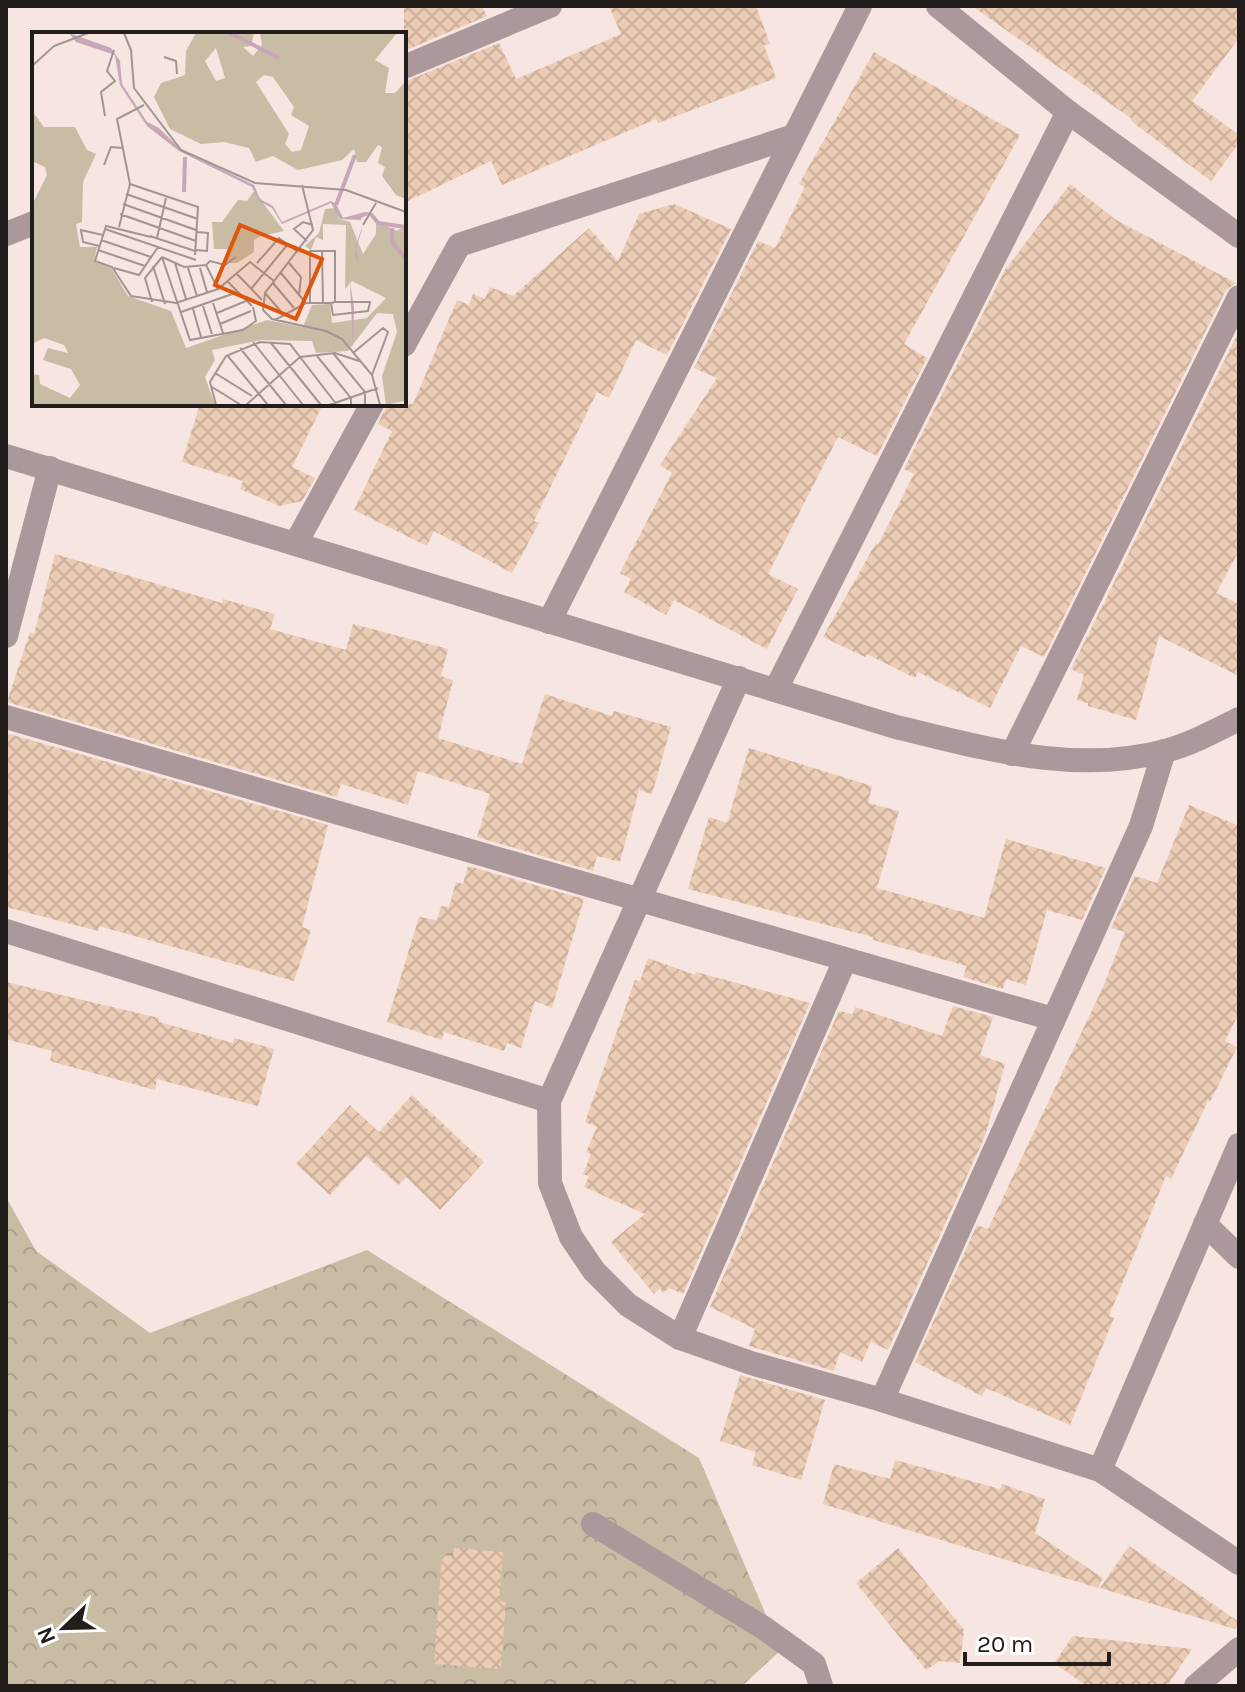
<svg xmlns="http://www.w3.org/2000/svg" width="1245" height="1692" font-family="Karla,sans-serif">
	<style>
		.forest { fill: url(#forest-crowns) }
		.building { fill: url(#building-cross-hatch) }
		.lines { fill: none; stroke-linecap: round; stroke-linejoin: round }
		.minor { stroke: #aa989b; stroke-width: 24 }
		.inset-river { fill: none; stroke: #c8a6b9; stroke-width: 4 }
		.inset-road { fill: none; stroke: #a19592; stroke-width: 2 }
		.view { fill: #de560d; fill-opacity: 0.15; stroke: #de560d; stroke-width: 4 }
		.inset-edge { fill: none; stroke: #221c1b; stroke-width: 4 }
	</style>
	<defs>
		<pattern id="forest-crowns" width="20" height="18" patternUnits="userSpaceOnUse" patternTransform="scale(2)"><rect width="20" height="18" fill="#c8bca5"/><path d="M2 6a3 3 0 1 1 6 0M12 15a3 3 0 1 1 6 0" fill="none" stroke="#aca18d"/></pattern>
		<pattern id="building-cross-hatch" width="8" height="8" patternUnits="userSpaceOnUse" patternTransform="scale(2)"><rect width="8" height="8" fill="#ecccb5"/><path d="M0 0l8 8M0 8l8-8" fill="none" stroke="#caaf9b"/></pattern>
	</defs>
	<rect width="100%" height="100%" fill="#f6e5e1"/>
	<!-- forest -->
	<polygon class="forest" points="6,1197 36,1251 150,1333 367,1250 699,1458 781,1650 742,1686 6,1686"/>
	<!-- building -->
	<g class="building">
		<polygon points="404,6 482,6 487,16 404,51"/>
		<polygon points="609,6 756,6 770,44 764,45 776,78 658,123 656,119 502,185 491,161 404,203 404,82 499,43 516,79 621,34"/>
		<polygon points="972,6 1239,6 1239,38 1192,101 1239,135 1239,143 1211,181 1131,121 1132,119"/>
		<polygon points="874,52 1020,135 904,344 927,358 877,456 838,437 768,574 798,589 767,649 674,600 666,615 624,592 631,579 620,573 672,473 660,465 717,378 694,368 758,241 775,248 805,187 799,184"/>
		<polygon points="1070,184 1116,220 1236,283 1226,290 1044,657 1021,646 990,708 918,672 915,678 867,654 865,657 823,637 876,543 878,545 914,474 904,469 1005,270"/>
		<polygon points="674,204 731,229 667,355 636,340 609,398 597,392 534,521 539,523 512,573 434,531 427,546 354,510 392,431 378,424 387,404 413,404 457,300 469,305 473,294 485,299 490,287 513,296 589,228 618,261 639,214"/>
		<polygon points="1239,331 1239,551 1216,593 1239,604 1239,676 1159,636 1136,720 1088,706 1088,703 1077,700 1084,675 1071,669"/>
		<polygon points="200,404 323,404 292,467 315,478 302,501 279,506 240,489 243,481 182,462"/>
		<polygon points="55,554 222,603 223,599 275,614 270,629 346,650 353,624 448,649 441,676 453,680 438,738 522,764 545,694 612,716 614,711 671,727 652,794 639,790 620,862 597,856 593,871 477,837 490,794 418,771 408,805 341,784 337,797 7,702 30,632 34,634"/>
		<polygon points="6,733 328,825 302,927 311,930 294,981 99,926 98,931 6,907"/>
		<polygon points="749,748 872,786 868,803 899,811 877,888 984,918 1006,839 1106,868 1082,920 1047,910 1026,985 1006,979 1003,989 963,977 967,966 873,940 873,937 688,889 709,817 727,823"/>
		<polygon points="1189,805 1239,826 1239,1013 1225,1041 1237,1047 1210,1102 1208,1101 1171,1179 1166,1176 1109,1316 1114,1318 1070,1425 986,1388 982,1396 915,1362 977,1225 988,1229 1103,987 1125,932 1111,928 1135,876 1157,883"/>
		<polygon points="468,866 584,899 552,1008 535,1001 521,1048 507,1043 504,1051 444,1032 442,1040 387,1022 419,917 437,920 441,906 449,907 456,882 463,884"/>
		<polygon points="648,958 695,975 696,972 810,1003 683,1294 669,1288 663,1293 660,1288 654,1294 611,1242 645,1214 584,1187 589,1176 583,1174 591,1154 586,1152 597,1127 585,1122 635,980 640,981"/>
		<polygon points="6,982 159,1018 159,1022 233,1043 234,1038 274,1049 258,1106 157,1079 155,1090 50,1061 52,1051 6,1039"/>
		<polygon points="953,1006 993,1017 980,1055 1005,1064 985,1136 888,1350 871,1342 862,1362 840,1352 834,1371 749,1346 755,1329 710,1307 839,1011 853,1014 855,1007 942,1036"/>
		<polygon points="412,1095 484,1162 440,1210 406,1177 398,1185 366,1156 330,1195 296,1164 350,1105 379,1132"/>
		<polygon points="740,1375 825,1400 801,1480 752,1465 756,1452 720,1441"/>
		<polygon points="895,1460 1000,1489 1002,1484 1045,1499 1035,1533 1103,1578 1098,1588 823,1504 834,1464 890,1479"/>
		<polygon points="1129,1546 1239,1622 1235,1629 1100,1588"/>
		<polygon points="454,1548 503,1552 499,1601 506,1602 501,1669 434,1664 442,1555 453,1556"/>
		<polygon points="898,1548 964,1630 960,1663 940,1661 926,1670 856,1583"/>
		<polygon points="1073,1636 1192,1649 1167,1686 1087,1686 1054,1663"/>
	</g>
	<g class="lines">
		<!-- minor -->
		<g class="minor">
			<polyline points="938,6 1068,112 1239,236"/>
			<polyline points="404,67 550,6"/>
			<polyline points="6,234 34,223"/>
			<polyline points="404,345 459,245 794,136"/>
			<path d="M6,456L896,727C984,748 1074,775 1165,751C1191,744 1215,731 1239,719"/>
			<polyline points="296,543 372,404"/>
			<polyline points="549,622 860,6"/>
			<polyline points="6,636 50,468"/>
			<polyline points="739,678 549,1101 550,1183 571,1237 594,1271 628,1305 680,1338 751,1363 882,1400 1100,1470 1239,1563"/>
			<polyline points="776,689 1068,112"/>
			<polyline points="6,717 1053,1019"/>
			<polyline points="1012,754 1239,297"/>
			<polyline points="6,931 549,1101"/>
			<polyline points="1205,1224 1239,1257"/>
			<polyline points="680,1338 845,960"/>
			<polyline points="882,1400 1141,826 1164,751"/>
			<polyline points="1100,1470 1239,1145"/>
			<polyline points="593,1524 764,1628 814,1664 821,1686"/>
			<polyline points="1196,1686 1239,1649"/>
		</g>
	</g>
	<!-- overview -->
	<g transform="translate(32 32)">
		<rect width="374" height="374" fill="#f6e5e1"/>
		<path d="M164,1H222L219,14L211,15L221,24L230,13L228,1H365L343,28L357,36L353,61H363L373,50L374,55V167L364,163L350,144L353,135L346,131L350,115L346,113L334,130H325L322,117L310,128L266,138L241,124L224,130L217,116L192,110L169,112L138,97L122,65L129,51L153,43L154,19ZM184,16L193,46L184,49L173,29ZM232,43L241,45L262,75L259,83L277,94L269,118L260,120L253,112L257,102L224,50ZM0,79L12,95H43L55,118L64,122L51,150L50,190L44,192L48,215H65L62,229L79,236L96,264L139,279L154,316L235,288L271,295L280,273L298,272L300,291L335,286L354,266L320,249L313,257L314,193L291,192V208L284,205L279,218L273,214L287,201L293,177L304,176L307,187L318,190L331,222L344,202V189L365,199L374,193V373L372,369L354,373L350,344L365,300L361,282L345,281L316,319L284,321L280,309L229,308L180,318L183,328L173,345L183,373H0V342L7,343L8,352L38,366L48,353L39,337L11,328L16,316L36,321L32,313L12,306L0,312V173L15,143L13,135L0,129ZM222,159L252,199L229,204L222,208V220L205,231H194L195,217H182L180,190H190L206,168L215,169Z" fill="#c8bca5" fill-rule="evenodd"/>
		<path d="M37,1L79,16L88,29L90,52L115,90L127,96L148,117L222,153L228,167L241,174L250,190L299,169L304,172L311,186L333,180L340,181L329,186L330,198L324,216L327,234L318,250L322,276L321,316L318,250L327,234L323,224V215L330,196L329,188L308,187L299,171L250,192L240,176L227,169L220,155L147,119L115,94L88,53L83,23L44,10Z" fill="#c8a6b9"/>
		<path class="inset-river" d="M198,1L247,26M152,160L153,125M304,173L323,123M339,182L346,191L374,195M360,196V210L374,227"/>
		<path class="inset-road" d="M92,1L99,18L102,56L149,118L223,151L314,158L374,180M132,25L144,29L145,42M0,34L22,14L56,1M73,84L69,60L83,49L75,39L82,18M72,133L79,115L91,116M98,152L166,175L163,223M270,153L281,198L233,261L231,278L240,287L294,299L310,307L340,343L348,373M94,162L166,187M91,172L164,198M88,182L164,209M331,193L344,171M87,195L98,152L85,87L112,73M73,197L164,228M118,204L163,219M119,205L74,194L63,229L80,235L99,264L144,271L186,257L218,230L242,249M125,206L134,166M69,208L119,225M275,209L262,197L271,190L281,193M67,214L51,210L49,198L71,203M66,218L113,234M163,218L175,219L176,201L165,200M290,219L291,271M130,225L158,308L211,298L224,289L221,275M130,225L152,235L174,233L186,257M143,231L154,267M225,231L247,206L266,220M257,231L269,245L267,263M174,233L178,229L193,233L204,225M121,234L133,272M82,236L107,243L126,215M156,236L165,264M168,236L175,260M204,241L230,268M249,241L273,270M196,250L220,274M241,251L262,276M219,257L256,212M233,261L252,283M120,270L113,246L130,225M181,271L191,301M299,271L301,283L336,279L338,270H303M171,274L180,302M161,277L169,305M149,280L206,260M185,281L214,269M243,288L274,271H299L303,270V219H278V271M188,292L219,279M221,310L271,373M239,311L289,373M208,316L254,373M301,321L333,360V373M321,321L351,296L356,300L340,343M195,323L236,373M285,324L319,366V373M183,341L220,364M180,355L209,373M184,373L178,350L194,324L228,310L258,312L305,373M214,373L268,325L303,321L327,329M297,373L346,356"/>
		<path class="view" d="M208,193L290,227L264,287L183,253Z"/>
		<rect width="374" height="374" class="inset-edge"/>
	</g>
	<!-- border -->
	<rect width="1245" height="1692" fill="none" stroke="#221c1b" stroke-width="16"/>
	<!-- north arrow -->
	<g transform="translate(64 1628) rotate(247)" stroke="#ffffff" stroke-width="6" paint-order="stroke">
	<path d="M0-6L14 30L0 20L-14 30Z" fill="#221c1b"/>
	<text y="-12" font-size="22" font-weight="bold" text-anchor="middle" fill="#221c1b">N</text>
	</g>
	<!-- scale -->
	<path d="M965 1652v12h144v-12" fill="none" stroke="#221c1b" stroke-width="4"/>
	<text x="977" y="1652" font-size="24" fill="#221c1b" stroke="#ffffff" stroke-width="6" paint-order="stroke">20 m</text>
</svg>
